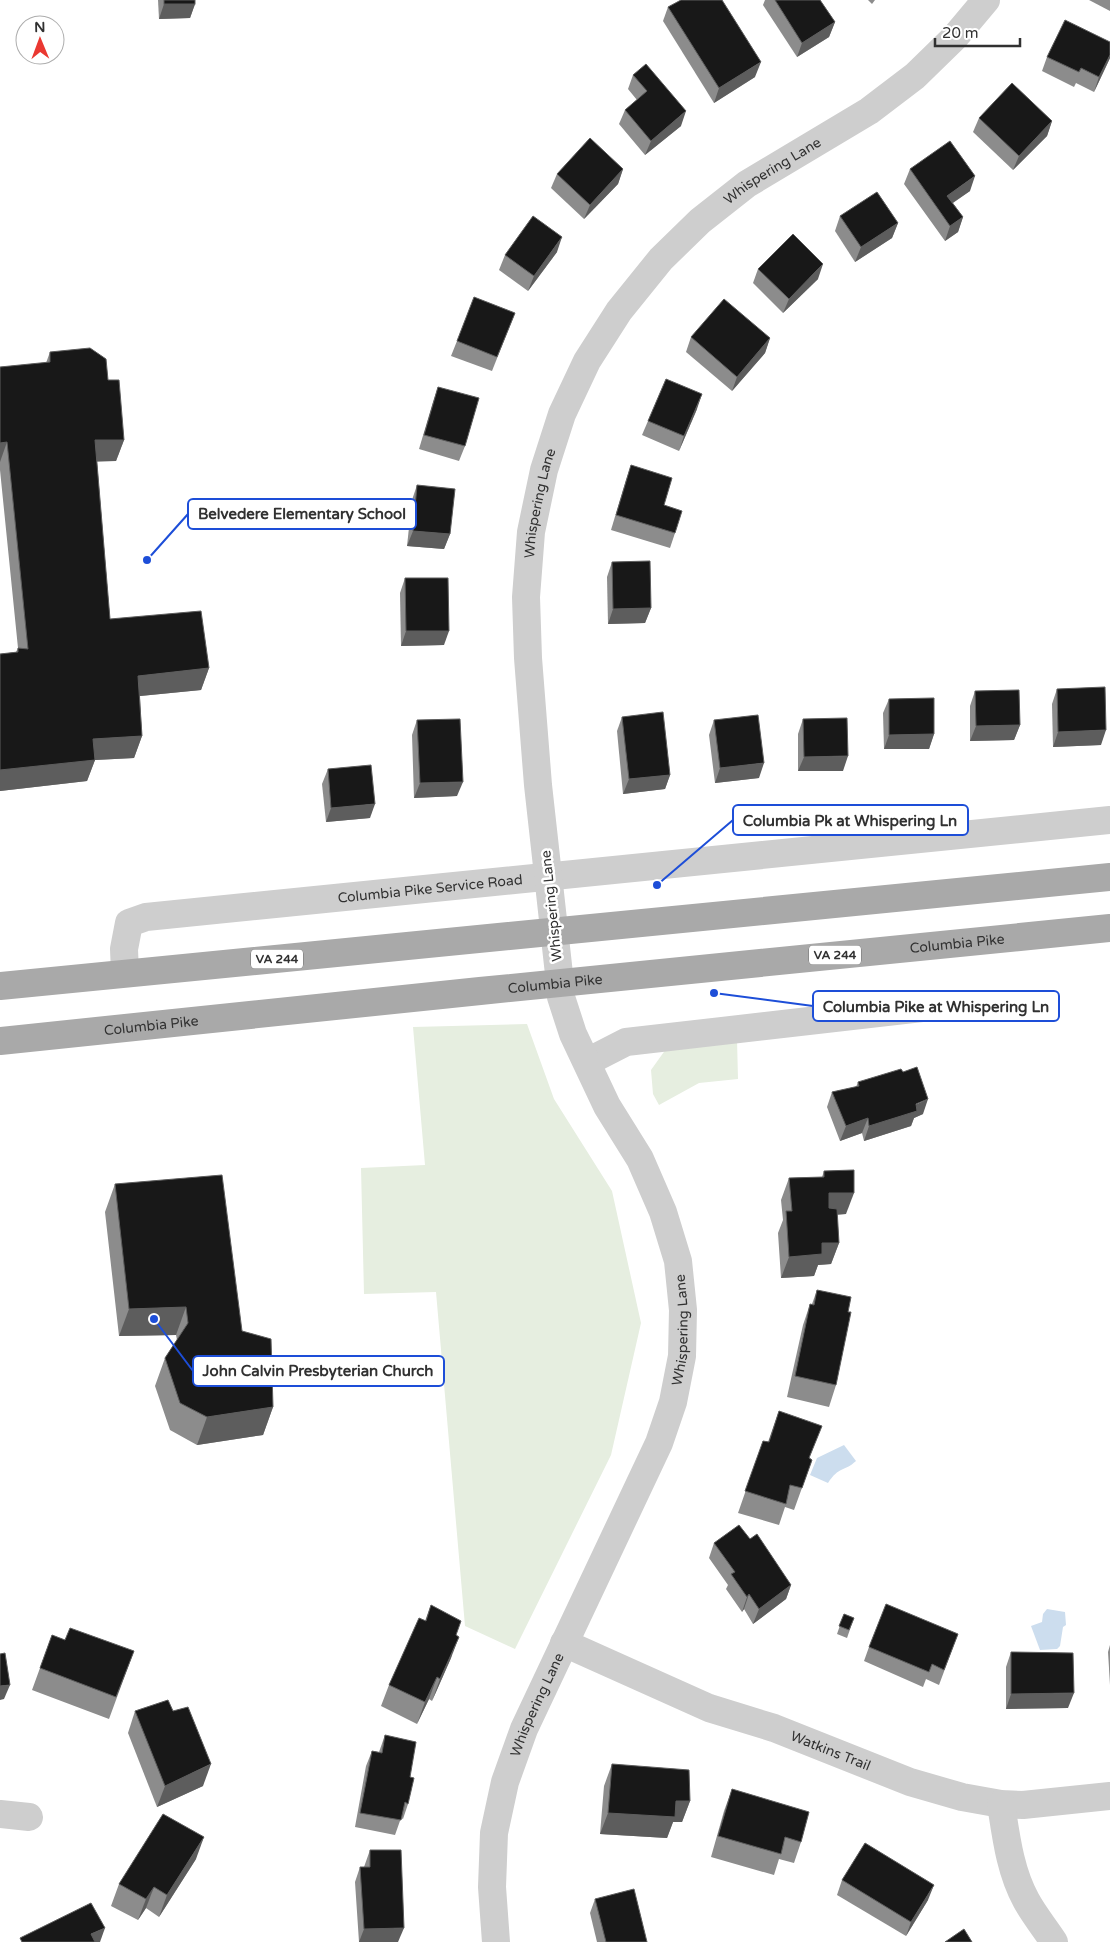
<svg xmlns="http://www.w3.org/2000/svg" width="1110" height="1942" font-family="'Varela Round',sans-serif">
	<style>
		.green { fill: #e6eee0 }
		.water { fill: #cde }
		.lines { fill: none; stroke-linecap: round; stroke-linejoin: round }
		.minor { stroke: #cecece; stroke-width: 28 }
		.major { stroke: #a9a9a9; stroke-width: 28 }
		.wall { fill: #8c8c8c }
		.shaded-wall { fill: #5d5d5d }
		.building { fill: #181818; stroke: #5d5d5d }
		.labels { text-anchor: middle; stroke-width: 5; stroke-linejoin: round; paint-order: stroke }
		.shield { fill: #fff; stroke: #6f6f6f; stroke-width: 1 }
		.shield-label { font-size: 12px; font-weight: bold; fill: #313131 }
		.street-label { font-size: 14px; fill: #313131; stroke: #fff }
		.leader { fill: none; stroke: #1d4ed8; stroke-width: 2 }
		.callout-dot { fill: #1d4ed8; stroke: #fff; stroke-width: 2 }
		.callout { fill: #fff; stroke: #1d4ed8; stroke-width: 2 }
		.callout-label { font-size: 15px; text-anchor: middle; font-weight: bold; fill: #313131 }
	</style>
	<rect width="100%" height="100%" fill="#fff"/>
	<!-- green -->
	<g class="green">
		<polygon points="527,1024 554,1099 612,1191 641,1323 611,1455 515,1649 465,1626 436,1292 364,1294 361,1168 425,1165 413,1027"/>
		<polygon points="737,1039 738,1079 699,1083 659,1105 653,1094 651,1070 666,1049"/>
	</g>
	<!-- water -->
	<g class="water">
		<path d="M844,1445L856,1461C844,1472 839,1466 828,1483L810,1475L817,1458Z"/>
		<polygon points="1047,1609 1065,1612 1066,1625 1063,1627 1060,1646 1057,1649 1040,1650 1031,1626 1042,1622 1043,1614"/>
	</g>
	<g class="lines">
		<!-- minor -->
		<g class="minor">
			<path id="s1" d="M125,973L124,949L129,923L146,917L1110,820"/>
			<polyline points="587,1062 626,1042 948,1005"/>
			<path id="s2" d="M564,1643L709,1708L774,1728L910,1782L962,1797L1001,1804L1023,1805L1110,1796"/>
			<path d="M1001,1804C1006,1836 1010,1871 1026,1900C1034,1915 1045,1928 1054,1942"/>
			<polyline points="0,1814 29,1817"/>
			<path id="s3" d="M496,1942L492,1887L494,1833L505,1782L524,1729L659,1443L673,1402L682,1356L683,1310L678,1261L663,1212L640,1159L607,1106L573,1034L561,997L560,983L538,785L528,658L526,597L531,532L544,470L562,414L587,361L619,311L661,259L700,221L747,184L869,111L915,76L955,37L986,0"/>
		</g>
		<!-- major -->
		<g class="major">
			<polyline points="0,986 1110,877"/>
			<path id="s4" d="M0,1041L480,991L1110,928"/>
		</g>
	</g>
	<!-- wall -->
	<g class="wall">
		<polygon points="158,0 195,0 195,4 190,18 159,19"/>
		<polygon points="765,0 820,0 835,22 829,37 797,57 763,5"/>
		<polygon points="868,0 875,0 872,4"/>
		<polygon points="1089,0 1110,0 1110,11"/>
		<polygon points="668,7 755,77 714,103 663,21"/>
		<polygon points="1047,57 1110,58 1094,92 1076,83 1074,87 1042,71"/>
		<polygon points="633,75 681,126 645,155 619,124 625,110 637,100 628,89"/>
		<polygon points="979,118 1052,121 1047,136 1013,170 973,132"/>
		<polygon points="623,169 618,184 584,219 551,188 557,174"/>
		<polygon points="910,169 970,191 953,203 963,217 958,232 945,241 904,184"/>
		<polygon points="840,216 898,223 892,238 855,262 835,231"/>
		<polygon points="557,252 528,291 499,270 505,255"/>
		<polygon points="758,269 818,279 783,313 753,283"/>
		<polygon points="515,313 492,371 451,356 457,341"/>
		<polygon points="691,337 770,338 765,353 732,391 686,352"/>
		<polygon points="50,352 108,380 124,440 116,461 97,461 110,619 209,668 201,690 140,696 142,736 134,758 95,760 87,781 0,791 0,654 16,652 18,648 0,470 0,367 46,363"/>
		<polygon points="438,387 465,446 459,461 419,449 433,402"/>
		<polygon points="697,409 679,451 642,435 648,421"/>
		<polygon points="631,465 664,505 675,533 670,548 611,530 626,480"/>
		<polygon points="417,485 450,534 444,549 407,546 412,500"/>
		<polygon points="612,562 651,608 645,623 608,624 607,577"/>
		<polygon points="405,578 444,645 401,646 400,593"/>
		<polygon points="1057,689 1101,745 1053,747 1052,704"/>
		<polygon points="975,691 1020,725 1014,740 970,741 970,706"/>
		<polygon points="889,699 934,734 929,749 884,749 883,713"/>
		<polygon points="622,717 670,775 665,789 623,794 617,731"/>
		<polygon points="803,719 843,771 798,771 798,734"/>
		<polygon points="417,720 457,796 414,798 412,735"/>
		<polygon points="714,720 759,778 715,783 709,735"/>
		<polygon points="328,769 370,818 326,822 322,784"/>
		<polygon points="858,1082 923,1114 914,1118 911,1126 864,1141 862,1133 840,1141 827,1107 832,1092 856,1087"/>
		<polygon points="824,1171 846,1214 837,1215 839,1243 831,1264 818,1265 814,1276 781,1278 778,1233 783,1220 781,1200 789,1178 822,1177"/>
		<polygon points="115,1184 242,1331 273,1407 263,1435 197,1445 170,1430 155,1386 165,1358 177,1340 176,1335 119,1336 105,1212"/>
		<polygon points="817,1290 836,1385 829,1407 787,1397 803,1325 810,1304 812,1304"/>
		<polygon points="779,1411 810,1458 812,1460 794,1510 785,1507 779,1525 738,1513 763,1441 768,1442"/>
		<polygon points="750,1539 791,1585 786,1599 753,1624 744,1609 742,1612 726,1589 728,1585 709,1558 714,1543"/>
		<polygon points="431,1605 456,1635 451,1658 432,1701 429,1699 417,1724 381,1706 389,1685 425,1621"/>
		<polygon points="844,1614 854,1618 847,1638 837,1634"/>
		<polygon points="958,1634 939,1685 926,1679 923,1687 864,1661 869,1647"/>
		<polygon points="52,1635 65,1640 134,1651 109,1719 32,1690"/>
		<polygon points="1110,1645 1110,1685 1108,1652"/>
		<polygon points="1011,1652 1068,1708 1006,1709 1006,1667"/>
		<polygon points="135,1711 203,1786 157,1807 128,1733"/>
		<polygon points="385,1735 410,1777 408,1804 403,1819 401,1818 395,1835 355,1827 366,1766 372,1751 379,1752"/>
		<polygon points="612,1764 690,1801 682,1822 673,1822 667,1838 600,1834 604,1786"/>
		<polygon points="732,1789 801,1842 794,1863 779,1859 774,1875 711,1857 724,1811"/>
		<polygon points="370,1850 398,1942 359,1942 355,1882 360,1867 364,1867"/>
		<polygon points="196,1859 159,1917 146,1908 138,1920 111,1906 119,1884"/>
		<polygon points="842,1880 928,1900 906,1936 837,1895"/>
		<polygon points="595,1899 647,1942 597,1942 590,1913"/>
	</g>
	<!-- shaded-wall -->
	<g class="shaded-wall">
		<polygon points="164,4 195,4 190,18 159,19"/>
		<polygon points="835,22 829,37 797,57 802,43"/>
		<polygon points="1110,55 1110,58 1094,92 1099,77"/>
		<polygon points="761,62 755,77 714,103 719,88"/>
		<polygon points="686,111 681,126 645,155 651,141"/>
		<polygon points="1052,121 1047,136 1013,170 1019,156"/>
		<polygon points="623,169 618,184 584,219 590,205"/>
		<polygon points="975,176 970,191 942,210 947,196"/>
		<polygon points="963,217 958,232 945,241 950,226"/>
		<polygon points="898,223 892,238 855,262 861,247"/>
		<polygon points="562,237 557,252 528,291 534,276"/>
		<polygon points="823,264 818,279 783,313 789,299"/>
		<polygon points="770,338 765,353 732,391 737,377"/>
		<polygon points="702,394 697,409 679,451 684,436"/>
		<polygon points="95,440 124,440 116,461 87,462"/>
		<polygon points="7,442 0,462 0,443"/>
		<polygon points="413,531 450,534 444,549 407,546"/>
		<polygon points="651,608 645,623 608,624 613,609"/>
		<polygon points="406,631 449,631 444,645 401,646"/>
		<polygon points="209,668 201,690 130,697 138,676"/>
		<polygon points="1020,725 1014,740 970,741 976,726"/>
		<polygon points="1106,730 1101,745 1053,747 1058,732"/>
		<polygon points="934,734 929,749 884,749 889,735"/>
		<polygon points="142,736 134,758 95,760 87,781 0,791 0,770 93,739"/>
		<polygon points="848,756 843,771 798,771 804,757"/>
		<polygon points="764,763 759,778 715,783 720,768"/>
		<polygon points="670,775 665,789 623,794 629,779"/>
		<polygon points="463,782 457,796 414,798 420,783"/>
		<polygon points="375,804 370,818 326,822 331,808"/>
		<polygon points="928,1099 923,1114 914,1118 911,1126 864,1141 869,1126"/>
		<polygon points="868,1118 862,1133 840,1141 846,1126"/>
		<polygon points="829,1193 854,1193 846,1214 821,1215"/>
		<polygon points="822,1243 839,1243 831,1264 818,1265 814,1276 781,1278 789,1257"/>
		<polygon points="186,1307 176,1335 119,1336 129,1309"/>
		<polygon points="273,1407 263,1435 197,1445 207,1417"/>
		<polygon points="791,1585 786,1599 753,1624 759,1609"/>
		<polygon points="749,1594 744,1609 742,1612 747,1597"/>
		<polygon points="459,1637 451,1658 432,1701 440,1679"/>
		<polygon points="437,1677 429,1699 417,1724 425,1702"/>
		<polygon points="10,1685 4,1699 0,1700 0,1686"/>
		<polygon points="1074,1693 1068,1708 1006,1709 1011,1694"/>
		<polygon points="211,1764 203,1786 157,1807 165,1786"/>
		<polygon points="676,1801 690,1801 682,1822 673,1822 667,1838 600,1834 608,1813"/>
		<polygon points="204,1837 196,1859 159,1917 167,1895"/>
		<polygon points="934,1885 928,1900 906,1936 911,1922"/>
		<polygon points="154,1887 146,1908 138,1920 146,1899"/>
		<polygon points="105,1928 100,1942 88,1942 91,1934"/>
		<polygon points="404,1928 398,1942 359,1942 364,1929"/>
	</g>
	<!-- building -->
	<g class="building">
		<rect x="164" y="0" width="31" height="4"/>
		<polygon points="681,0 722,0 761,62 719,88 668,7"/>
		<polygon points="775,0 820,0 835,22 802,43"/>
		<polygon points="1065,20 1110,42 1110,55 1099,77 1081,68 1079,72 1047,57"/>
		<polygon points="646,64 686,111 651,141 625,110 647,91 633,75"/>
		<polygon points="1012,83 1052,121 1019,156 979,118"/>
		<polygon points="590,138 623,169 590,205 557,174"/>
		<polygon points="950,141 975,176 947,196 963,217 950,226 910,169"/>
		<polygon points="877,192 898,223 861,247 840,216"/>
		<polygon points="533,216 562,237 534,276 505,255"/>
		<polygon points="793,234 823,264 789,299 758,269"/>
		<polygon points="474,297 515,313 497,357 457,341"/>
		<polygon points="724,299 770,338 737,377 691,337"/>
		<polygon points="90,348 106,359 108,380 119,380 124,440 95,440 110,619 201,611 209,668 138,676 142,736 93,739 95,760 0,770 0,654 18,652 18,648 28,649 7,442 0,443 0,367 50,362 50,352"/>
		<polygon points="666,379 702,394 684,436 648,421"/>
		<polygon points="438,387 479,398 465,446 424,435"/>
		<polygon points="631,465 672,478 664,505 682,511 675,533 616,515"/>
		<polygon points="417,485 455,489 450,534 413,531"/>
		<polygon points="650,561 651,608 613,609 612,562"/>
		<polygon points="405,578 448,578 449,631 406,631"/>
		<polygon points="1105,687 1106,730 1058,732 1057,689"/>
		<polygon points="1019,690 1020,725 976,726 975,691"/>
		<polygon points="934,698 934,734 889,735 889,699"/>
		<polygon points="663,712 670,775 629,779 622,717"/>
		<polygon points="758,715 764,763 720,768 714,720"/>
		<polygon points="847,718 848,756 804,757 803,719"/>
		<polygon points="460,719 463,782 420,783 417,720"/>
		<polygon points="371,765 375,804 331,808 328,769"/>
		<polygon points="917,1067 928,1099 916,1104 917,1111 869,1126 868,1118 846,1126 832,1092 859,1086 858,1082 901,1069 903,1072"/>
		<polygon points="854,1170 854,1193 829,1193 829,1208 837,1209 839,1243 822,1243 822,1254 789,1257 786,1211 792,1211 789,1178 824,1177 824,1171"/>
		<polygon points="222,1175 242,1331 271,1339 273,1407 207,1417 180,1403 165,1358 188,1323 186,1307 129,1309 115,1184"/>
		<polygon points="817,1290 851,1297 848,1312 851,1312 836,1385 795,1376 810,1304 814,1305"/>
		<polygon points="779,1411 822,1426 809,1458 812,1460 802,1488 790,1485 786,1504 745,1491 763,1441 769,1442"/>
		<polygon points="739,1525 750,1539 757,1534 791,1585 759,1609 749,1594 747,1597 731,1574 735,1572 714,1543"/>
		<polygon points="886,1604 958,1634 944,1670 932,1664 929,1672 869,1647"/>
		<polygon points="431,1605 461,1621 456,1635 459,1637 440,1679 437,1677 425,1702 389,1685 419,1618 426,1621"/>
		<polygon points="844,1614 854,1618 849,1630 839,1626"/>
		<polygon points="70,1628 134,1651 116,1697 40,1668 52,1635 65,1640"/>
		<polygon points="1011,1652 1073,1653 1074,1693 1011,1694"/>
		<polygon points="5,1653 10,1685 0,1686 0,1654"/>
		<polygon points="168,1700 173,1711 188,1707 211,1764 165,1786 135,1711"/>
		<polygon points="385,1735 416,1742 410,1777 414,1778 408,1804 405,1802 401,1820 360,1813 372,1751 382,1753"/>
		<polygon points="612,1764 689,1770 690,1801 676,1801 675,1817 608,1813"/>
		<polygon points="732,1789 809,1812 801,1842 785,1837 781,1854 718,1836"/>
		<polygon points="163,1814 204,1837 167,1895 154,1887 146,1899 119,1884"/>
		<polygon points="865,1843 934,1885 911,1922 842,1880"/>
		<polygon points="370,1850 401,1850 404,1928 364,1929 360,1867 370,1867"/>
		<polygon points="634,1889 647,1942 606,1942 595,1899"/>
		<polygon points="91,1903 105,1928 91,1934 95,1942 22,1942 20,1938"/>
		<polygon points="964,1929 972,1942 945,1942"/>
	</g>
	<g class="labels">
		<!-- shield labels -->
		<g class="shield">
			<rect x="809" y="945.5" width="52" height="19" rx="4"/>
			<rect x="251" y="949.5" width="52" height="19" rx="4"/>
		</g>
		<g class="shield-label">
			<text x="835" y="959">VA 244</text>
			<text x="277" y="963">VA 244</text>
		</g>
		<!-- street labels -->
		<g class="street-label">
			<text dy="5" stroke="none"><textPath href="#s3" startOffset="1926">Whispering Lane</textPath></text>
			<text dy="5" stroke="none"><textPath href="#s3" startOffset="1506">Whispering Lane</textPath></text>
			<text dy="5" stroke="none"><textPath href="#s1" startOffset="354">Columbia Pike Service Road</textPath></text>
			<text transform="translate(551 906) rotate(-96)" y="5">Whispering Lane</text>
			<text dy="5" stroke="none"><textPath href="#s4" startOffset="962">Columbia Pike</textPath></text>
			<text dy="5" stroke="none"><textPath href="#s4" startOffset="558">Columbia Pike</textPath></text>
			<text dy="5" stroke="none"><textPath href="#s4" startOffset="152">Columbia Pike</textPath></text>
			<text dy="5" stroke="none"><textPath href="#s3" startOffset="650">Whispering Lane</textPath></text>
			<text dy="5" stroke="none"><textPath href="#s3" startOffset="245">Whispering Lane</textPath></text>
			<text dy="5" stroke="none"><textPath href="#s2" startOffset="288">Watkins Trail</textPath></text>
		</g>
	</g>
	<!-- callouts -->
	<path class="leader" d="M147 560L188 514M657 885L733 820M714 993L813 1006M154 1319L193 1371"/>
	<g class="callout-dot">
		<circle cx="147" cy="560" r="5"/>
		<circle cx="657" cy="885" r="5"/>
		<circle cx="714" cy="993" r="5"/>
		<circle cx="154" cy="1319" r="5"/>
	</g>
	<g class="callout">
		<rect x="188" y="499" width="228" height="30" rx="5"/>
		<rect x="733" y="805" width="235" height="30" rx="5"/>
		<rect x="813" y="991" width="246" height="30" rx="5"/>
		<rect x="193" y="1356" width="251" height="30" rx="5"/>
	</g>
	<g class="callout-label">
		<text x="302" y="519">Belvedere Elementary School</text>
		<text x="850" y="826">Columbia Pk at Whispering Ln</text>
		<text x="936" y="1012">Columbia Pike at Whispering Ln</text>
		<text x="318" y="1376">John Calvin Presbyterian Church</text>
	</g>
	<!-- north arrow -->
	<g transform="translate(40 40) rotate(359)"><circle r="24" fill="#ffffff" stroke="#adadad"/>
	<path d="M0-4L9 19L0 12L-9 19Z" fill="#ea3831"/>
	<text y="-8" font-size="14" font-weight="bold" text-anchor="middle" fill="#313131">N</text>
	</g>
	<!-- scale -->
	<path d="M935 38v8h85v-8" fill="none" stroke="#313131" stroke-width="2.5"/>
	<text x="942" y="38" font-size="15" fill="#313131" stroke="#ffffff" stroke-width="4" paint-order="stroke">20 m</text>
</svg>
